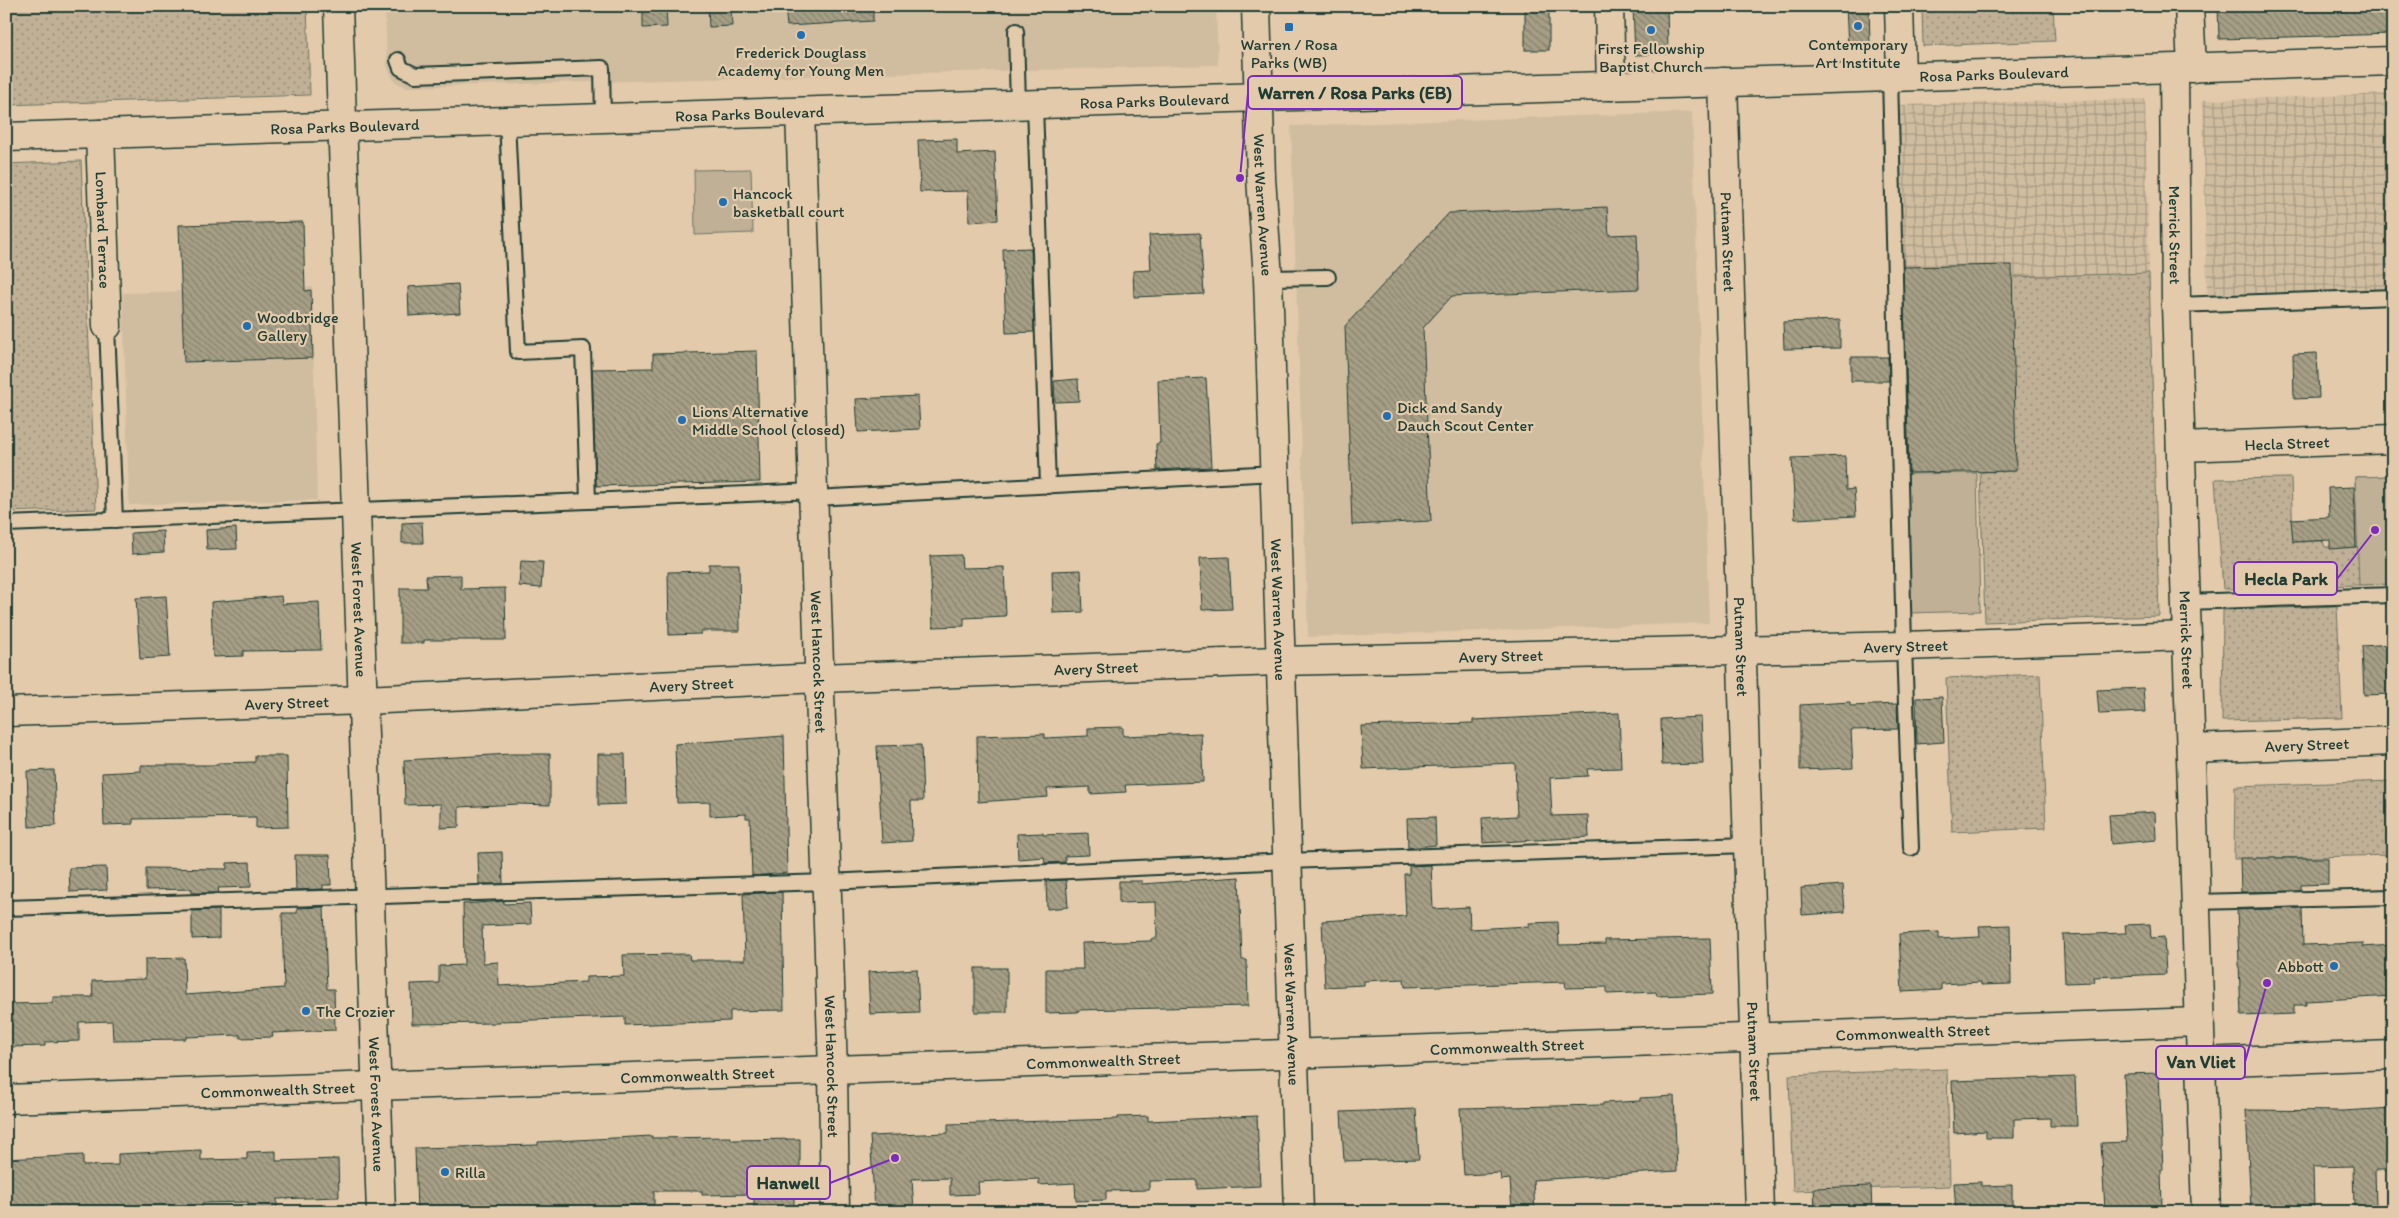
<svg xmlns="http://www.w3.org/2000/svg" width="2399" height="1218" font-family="Itim,sans-serif">
	<style>
		.built { fill: #d0bda0 }
		.industrial { fill: url(#industrial-grid) }
		.grass { fill: url(#grass-dots); stroke: #6f7665 }
		.green { fill: #bfb096; stroke: #6f7665 }
		.building { fill: url(#building-back-hatch); stroke: #1f3d34 }
		.lines { fill: none; stroke-linecap: round; stroke-linejoin: round }
		.lane-casing { stroke: #1f3d34; stroke-width: 18 }
		.street-casing { stroke: #1f3d34; stroke-width: 31 }
		.secondary-casing { stroke: #1f3d34; stroke-width: 31 }
		.primary-casing { stroke: #1f3d34; stroke-width: 31 }
		.lane { stroke: #e2caab; stroke-width: 14 }
		.street { stroke: #e2caab; stroke-width: 28 }
		.secondary { stroke: #e2caab; stroke-width: 28 }
		.primary { stroke: #e2caab; stroke-width: 28 }
		.poi-dot { fill: #1f6fb2; stroke: #e2caab; stroke-width: 2 }
		.labels { text-anchor: middle; stroke-width: 4.5; stroke-linejoin: round; paint-order: stroke }
		.poi-label { font-size: 16px; fill: #1f3d34; stroke: #e2caab; text-anchor: start }
		.street-label { font-size: 16px; fill: #1f3d34; stroke: #e2caab }
		.leader { fill: none; stroke: #7b2cbf; stroke-width: 2 }
		.callout-dot { fill: #7b2cbf; stroke: #e2caab; stroke-width: 2 }
		.callout { fill: #e2caab; stroke: #7b2cbf; stroke-width: 2 }
		.callout-label { font-size: 18px; text-anchor: middle; font-weight: bold; fill: #1f3d34 }
	</style>
	<defs>
		<pattern id="industrial-grid" width="8" height="8" patternUnits="userSpaceOnUse" patternTransform="scale(1.25)"><rect width="8" height="8" fill="#d0bda0"/><path d="M0 4h8M4 0v8" fill="none" stroke="#a89b83"/></pattern>
		<pattern id="grass-dots" width="8" height="8" patternUnits="userSpaceOnUse" patternTransform="scale(1.25)"><rect width="8" height="8" fill="#bfb096"/><path d="M2 2h.1M6 6h.1" fill="none" stroke="#9b907b" stroke-width="1.8" stroke-linecap="round"/></pattern>
		<pattern id="building-back-hatch" width="6" height="6" patternUnits="userSpaceOnUse" patternTransform="scale(1.25)"><rect width="6" height="6" fill="#a69f86"/><path d="M-1 5l2 2M0 0l6 6M5-1l2 2" fill="none" stroke="#87836e"/></pattern>
	</defs>
	<rect width="100%" height="100%" fill="#e2caab"/>
	<filter id="ink" filterUnits="userSpaceOnUse"><feTurbulence type="fractalNoise" baseFrequency=".02" numOctaves="2"/><feDisplacementMap in="SourceGraphic" scale="10" xChannelSelector="R" yChannelSelector="G"/><feConvolveMatrix kernelMatrix="1 2 1 2 8 2 1 2 1" color-interpolation-filters="sRGB"/></filter>
	<g filter="url(#ink)">
		<!-- built -->
		<g class="built">
			<polygon points="385,6 1216,6 1218,65 406,87 394,81 387,66"/>
			<polygon points="1692,112 1709,623 1308,637 1291,126"/>
			<polygon points="312,287 317,500 129,505 123,293"/>
		</g>
		<!-- industrial -->
		<g class="industrial">
			<polygon points="2393,94 2393,289 2207,297 2203,100"/>
			<polygon points="2145,99 2149,273 2011,277 2016,471 1908,474 1898,105"/>
		</g>
		<!-- grass -->
		<g class="grass">
			<polygon points="6,6 307,6 310,95 6,105"/>
			<polygon points="1922,6 2053,6 2055,41 1923,46"/>
			<polygon points="81,161 96,509 6,512 6,164"/>
			<polygon points="2149,273 2159,616 1985,622 1980,472 2015,471 2011,277"/>
			<polygon points="2393,476 2393,584 2223,589 2215,479 2291,478 2293,542 2323,541 2325,547 2356,547 2355,477"/>
			<polygon points="2337,606 2342,718 2222,721 2223,610"/>
			<polygon points="2040,674 2046,828 1952,832 1946,678"/>
			<polygon points="2393,781 2393,855 2234,859 2235,786"/>
			<polygon points="1947,1069 1950,1186 1793,1191 1789,1075"/>
		</g>
		<!-- green -->
		<g class="green">
			<polygon points="751,169 753,233 695,235 694,170"/>
			<polygon points="1977,473 1980,611 1910,613 1908,474"/>
			<polygon points="2393,476 2393,584 2359,585 2355,477"/>
		</g>
		<!-- building -->
		<g class="building">
			<polygon points="643,6 666,6 667,27 643,28"/>
			<polygon points="708,6 731,6 732,26 709,27"/>
			<polygon points="785,6 873,6 873,21 787,26"/>
			<rect x="1525" y="6" width="24" height="44"/>
			<polygon points="1633,6 1667,6 1668,54 1635,55"/>
			<polygon points="1846,6 1869,6 1870,46 1848,47"/>
			<polygon points="2218,6 2393,6 2393,34 2219,39"/>
			<polygon points="957,139 957,154 995,152 998,220 969,222 968,191 920,192 918,140"/>
			<polygon points="1607,207 1609,235 1637,234 1639,289 1452,296 1423,328 1431,521 1352,525 1345,326 1449,213"/>
			<polygon points="303,222 305,291 311,290 313,358 184,362 179,225"/>
			<polygon points="1200,233 1204,294 1134,297 1133,271 1151,270 1149,235"/>
			<polygon points="1031,248 1034,332 1006,333 1003,249"/>
			<polygon points="2012,265 2016,471 1909,473 1903,267"/>
			<polygon points="458,284 460,313 409,316 408,287"/>
			<polygon points="1840,320 1840,348 1784,349 1783,322"/>
			<polygon points="757,351 760,482 596,486 592,369 653,368 653,354"/>
			<polygon points="2317,353 2319,398 2294,399 2293,354"/>
			<polygon points="1851,357 1888,357 1889,381 1851,381"/>
			<polygon points="1206,378 1211,467 1157,470 1156,444 1160,443 1158,380"/>
			<polygon points="1078,379 1079,401 1055,402 1054,381"/>
			<polygon points="918,396 920,429 858,432 856,399"/>
			<polygon points="1845,456 1846,490 1854,489 1856,516 1795,519 1792,458"/>
			<polygon points="2354,487 2356,547 2330,549 2330,540 2293,542 2291,519 2329,517 2328,488"/>
			<polygon points="422,522 423,543 402,543 402,523"/>
			<polygon points="236,528 237,549 207,550 206,530"/>
			<polygon points="163,531 164,552 132,554 131,533"/>
			<polygon points="961,555 962,568 1004,567 1006,616 964,618 964,626 933,627 930,556"/>
			<polygon points="1229,557 1232,609 1202,610 1200,558"/>
			<polygon points="521,561 543,562 541,588 519,586"/>
			<polygon points="709,564 739,564 740,631 701,631 701,634 669,635 668,572 709,571"/>
			<polygon points="1081,570 1083,612 1053,613 1052,571"/>
			<polygon points="461,575 461,589 505,588 506,640 424,640 424,643 400,643 400,588 427,588 426,576"/>
			<polygon points="166,596 170,657 140,659 136,598"/>
			<polygon points="281,596 282,604 319,602 321,650 243,651 243,656 213,657 211,602"/>
			<polygon points="2392,644 2393,694 2364,695 2362,646"/>
			<polygon points="2143,688 2145,712 2099,714 2097,690"/>
			<polygon points="1942,697 1944,742 1917,744 1916,698"/>
			<polygon points="1850,702 1850,706 1897,704 1898,729 1851,730 1853,768 1800,770 1800,705"/>
			<polygon points="1619,713 1621,768 1587,769 1588,776 1550,778 1552,816 1588,815 1589,837 1483,843 1482,818 1517,816 1515,763 1363,769 1361,726 1473,723 1473,720"/>
			<polygon points="1701,717 1703,764 1662,765 1661,719"/>
			<polygon points="1123,727 1123,736 1201,733 1203,782 1125,785 1126,792 1090,794 1090,787 1047,789 1048,797 978,802 977,736 1045,734 1045,738 1088,736 1088,728"/>
			<polygon points="784,736 787,873 752,876 750,818 746,818 746,814 710,816 710,802 677,803 675,744"/>
			<polygon points="921,745 923,801 911,801 912,841 882,843 877,746"/>
			<polygon points="510,754 550,754 550,805 518,804 459,807 459,827 441,828 441,804 405,805 404,760"/>
			<polygon points="598,754 625,754 626,804 598,805"/>
			<polygon points="255,756 287,756 288,827 256,828 256,817 133,819 133,824 104,825 102,773 141,771 141,765 218,765 218,763 255,762"/>
			<polygon points="54,770 56,826 29,827 27,771"/>
			<polygon points="2155,812 2156,840 2111,844 2109,815"/>
			<polygon points="1435,817 1436,845 1408,848 1407,818"/>
			<polygon points="1043,833 1043,835 1088,833 1089,855 1065,856 1065,862 1045,863 1044,857 1018,859 1017,834"/>
			<polygon points="502,852 503,884 479,884 478,853"/>
			<polygon points="295,855 330,855 331,885 323,885 323,889 296,890"/>
			<polygon points="2240,858 2328,858 2328,884 2301,885 2301,891 2241,892"/>
			<polygon points="250,862 251,887 218,888 219,893 192,893 192,889 146,890 146,868 227,869 227,863"/>
			<polygon points="1431,865 1433,909 1469,907 1470,929 1529,926 1529,923 1558,922 1559,945 1605,944 1605,940 1710,938 1712,994 1657,996 1656,992 1607,994 1607,987 1566,988 1565,982 1405,987 1404,979 1364,981 1364,985 1325,987 1322,921 1406,916 1404,874 1409,874 1409,866"/>
			<polygon points="106,867 107,890 70,892 69,868"/>
			<polygon points="1239,877 1242,960 1247,960 1248,1006 1078,1010 1078,1012 1046,1013 1046,969 1083,969 1082,943 1151,941 1151,939 1157,938 1156,902 1119,903 1119,881 1142,881 1142,884"/>
			<polygon points="1066,880 1068,907 1047,909 1046,881"/>
			<polygon points="1843,885 1845,912 1802,915 1801,888"/>
			<polygon points="782,892 784,1010 730,1011 730,1021 625,1025 625,1017 500,1021 500,1023 412,1024 411,984 439,983 439,966 464,965 463,904 504,901 504,904 530,903 531,924 482,926 483,963 498,962 499,986 586,982 586,977 624,976 623,955 689,954 690,960 745,960 743,894"/>
			<polygon points="324,907 327,989 334,989 335,1030 272,1033 273,1037 240,1038 240,1035 186,1037 186,1039 113,1040 112,1021 79,1022 79,1041 45,1042 45,1046 9,1047 9,1004 53,1003 53,997 93,997 92,981 145,979 145,959 184,958 185,995 284,988 282,913 297,913 297,908"/>
			<polygon points="2302,908 2303,945 2363,943 2363,947 2393,945 2393,996 2306,1001 2306,1005 2294,1005 2294,1014 2241,1016 2237,910"/>
			<polygon points="219,910 219,938 192,939 192,911"/>
			<polygon points="2150,924 2151,938 2164,937 2166,974 2094,977 2095,982 2065,983 2063,935 2126,933 2125,925"/>
			<polygon points="2010,925 2011,984 1981,985 1981,982 1941,984 1941,990 1902,992 1899,934 1939,932 1939,939 1980,937 1979,926"/>
			<rect x="975" y="968" width="32" height="44"/>
			<polygon points="917,969 919,1012 870,1014 868,972"/>
			<polygon points="2159,1073 2163,1170 2161,1170 2162,1207 2105,1209 2101,1143 2127,1142 2124,1074"/>
			<polygon points="2075,1077 2077,1126 2050,1126 2050,1118 2014,1119 2014,1138 1986,1138 1986,1131 1954,1133 1952,1081"/>
			<polygon points="1674,1096 1677,1171 1533,1180 1535,1212 1512,1212 1510,1179 1501,1180 1500,1173 1464,1175 1460,1108 1603,1105 1603,1103 1640,1101 1640,1098"/>
			<polygon points="2393,1108 2393,1170 2375,1170 2376,1207 2354,1208 2353,1166 2313,1167 2314,1210 2251,1210 2246,1110 2343,1111"/>
			<polygon points="1416,1109 1419,1159 1344,1161 1341,1112"/>
			<polygon points="1148,1116 1148,1121 1257,1116 1260,1186 1197,1189 1197,1180 1149,1181 1149,1190 1106,1191 1106,1200 1076,1201 1075,1183 1039,1185 1039,1179 978,1182 979,1194 950,1195 950,1178 912,1179 914,1212 875,1212 870,1136 948,1133 948,1124 1118,1119 1118,1117"/>
			<polygon points="652,1136 652,1138 731,1137 731,1140 800,1139 800,1181 794,1181 794,1212 754,1212 754,1194 702,1195 702,1191 654,1191 654,1205 611,1205 611,1211 578,1212 578,1206 417,1212 415,1148 538,1145 538,1142"/>
			<polygon points="201,1150 201,1160 247,1159 247,1152 276,1151 276,1161 338,1159 339,1197 277,1199 277,1212 248,1212 248,1202 202,1203 202,1212 56,1212 56,1209 6,1211 6,1159 83,1155 83,1166 118,1165 118,1154"/>
			<polygon points="1981,1182 1981,1186 2012,1185 2012,1207 1982,1207 1982,1211 1956,1212 1954,1183"/>
			<polygon points="1871,1186 1872,1212 1815,1212 1814,1188"/>
		</g>
		<g class="lines">
			<!-- lane casing -->
			<g class="lane-casing">
				<g id="lane">
					<polyline points="1016,31 1018,105"/>
					<polyline points="398,60 401,68 415,75 602,68 603,118"/>
					<polyline points="1890,76 1904,646 1911,848"/>
					<polyline points="1035,105 1048,486"/>
					<polyline points="507,121 518,352 583,349 588,501 814,491"/>
					<polyline points="1268,278 1328,277"/>
					<polyline points="2176,305 2393,297"/>
					<polyline points="107,326 115,520"/>
					<polyline points="815,498 1275,473"/>
					<polyline points="6,524 588,501"/>
					<polyline points="2186,602 2393,595"/>
					<polyline points="2196,902 2393,897"/>
					<polyline points="6,908 827,882 1287,861 1748,845"/>
				</g>
			</g>
			<!-- street casing -->
			<g class="street-casing">
				<g id="street">
					<polyline points="1609,6 1611,86"/>
					<polyline points="1899,6 1901,76"/>
					<polyline points="2189,6 2192,68"/>
					<path id="s1" d="M2174,69L2176,305L2206,1212"/>
					<path id="s2" d="M1723,82L1760,1212"/>
					<path id="s3" d="M800,112L833,1070L835,1212"/>
					<path id="s4" d="M100,134L107,326"/>
					<path id="s5" d="M2181,447L2393,439"/>
					<path id="s6" d="M6,712L364,700L820,678L1281,661L1904,646L2187,636"/>
					<path id="s7" d="M2191,749L2393,741"/>
					<polyline points="2201,1062 2393,1055"/>
					<path id="s8" d="M6,1099L2200,1022"/>
				</g>
			</g>
			<!-- secondary casing -->
			<g class="secondary-casing">
				<g id="secondary">
					<path id="s9" d="M338,6L381,1212"/>
					<path id="s10" d="M6,137L2393,61"/>
				</g>
			</g>
			<!-- primary casing -->
			<g class="primary-casing">
				<g id="primary">
					<path id="s11" d="M1256,6L1261,178L1268,278L1299,1212"/>
				</g>
			</g>
			<!-- lane -->
			<use href="#lane" class="lane"/>
			<!-- street -->
			<use href="#street" class="street"/>
			<!-- secondary -->
			<use href="#secondary" class="secondary"/>
			<!-- primary -->
			<use href="#primary" class="primary"/>
		</g>
	</g>
	<!-- markers -->
	<g class="poi-dot">
		<circle cx="1858" cy="26" r="5"/>
		<rect x="1284" y="22" width="10" height="10" rx="2.5"/>
		<circle cx="1651" cy="30" r="5"/>
		<circle cx="801" cy="35" r="5"/>
		<circle cx="723" cy="202" r="5"/>
		<circle cx="247" cy="326" r="5"/>
		<circle cx="1387" cy="416" r="5"/>
		<circle cx="682" cy="420" r="5"/>
		<circle cx="2334" cy="966" r="5"/>
		<circle cx="306" cy="1011" r="5"/>
		<circle cx="445" cy="1172" r="5"/>
	</g>
	<g class="labels">
		<!-- poi labels -->
		<g class="poi-label">
			<text x="1289" y="50" text-anchor="middle">Warren / Rosa<tspan x="1289" dy="18">Parks (WB)</tspan></text>
			<text x="1858" y="50" text-anchor="middle">Contemporary<tspan x="1858" dy="18">Art Institute</tspan></text>
			<text x="1651" y="54" text-anchor="middle">First Fellowship<tspan x="1651" dy="18">Baptist Church</tspan></text>
			<text x="801" y="58" text-anchor="middle">Frederick Douglass<tspan x="801" dy="18">Academy for Young Men</tspan></text>
			<text x="733" y="199">Hancock<tspan x="733" dy="18">basketball court</tspan></text>
			<text x="257" y="323">Woodbridge<tspan x="257" dy="18">Gallery</tspan></text>
			<text x="1397" y="413">Dick and Sandy<tspan x="1397" dy="18">Dauch Scout Center</tspan></text>
			<text x="692" y="417">Lions Alternative<tspan x="692" dy="18">Middle School (closed)</tspan></text>
			<text x="2324" y="972" text-anchor="end">Abbott</text>
			<text x="316" y="1017">The Crozier</text>
			<text x="455" y="1178">Rilla</text>
		</g>
		<!-- street labels -->
		<g class="street-label">
			<text dy="6" stroke="none"><textPath href="#s10" startOffset="1989">Rosa Parks Boulevard</textPath></text>
			<text dy="6" stroke="none"><textPath href="#s10" startOffset="1149">Rosa Parks Boulevard</textPath></text>
			<text dy="6" stroke="none"><textPath href="#s10" startOffset="744">Rosa Parks Boulevard</textPath></text>
			<text dy="6" stroke="none"><textPath href="#s10" startOffset="339">Rosa Parks Boulevard</textPath></text>
			<text dy="6" stroke="none"><textPath href="#s11" startOffset="199">West Warren Avenue</textPath></text>
			<text dy="6" stroke="none"><textPath href="#s4" startOffset="96">Lombard Terrace</textPath></text>
			<text dy="6" stroke="none"><textPath href="#s1" startOffset="166">Merrick Street</textPath></text>
			<text dy="6" stroke="none"><textPath href="#s2" startOffset="160">Putnam Street</textPath></text>
			<text dy="6" stroke="none"><textPath href="#s5" startOffset="106">Hecla Street</textPath></text>
			<text dy="6" stroke="none"><textPath href="#s9" startOffset="604">West Forest Avenue</textPath></text>
			<text dy="6" stroke="none"><textPath href="#s11" startOffset="604">West Warren Avenue</textPath></text>
			<text dy="6" stroke="none"><textPath href="#s1" startOffset="571">Merrick Street</textPath></text>
			<text dy="6" stroke="none"><textPath href="#s6" startOffset="1901">Avery Street</textPath></text>
			<text dy="6" stroke="none"><textPath href="#s2" startOffset="565">Putnam Street</textPath></text>
			<text dy="6" stroke="none"><textPath href="#s6" startOffset="1496">Avery Street</textPath></text>
			<text dy="6" stroke="none"><textPath href="#s3" startOffset="550">West Hancock Street</textPath></text>
			<text dy="6" stroke="none"><textPath href="#s6" startOffset="1091">Avery Street</textPath></text>
			<text dy="6" stroke="none"><textPath href="#s6" startOffset="686">Avery Street</textPath></text>
			<text dy="6" stroke="none"><textPath href="#s6" startOffset="281">Avery Street</textPath></text>
			<text dy="6" stroke="none"><textPath href="#s7" startOffset="116">Avery Street</textPath></text>
			<text dy="6" stroke="none"><textPath href="#s11" startOffset="1009">West Warren Avenue</textPath></text>
			<text dy="6" stroke="none"><textPath href="#s8" startOffset="1908">Commonwealth Street</textPath></text>
			<text dy="6" stroke="none"><textPath href="#s8" startOffset="1502">Commonwealth Street</textPath></text>
			<text dy="6" stroke="none"><textPath href="#s2" startOffset="970">Putnam Street</textPath></text>
			<text dy="6" stroke="none"><textPath href="#s8" startOffset="1098">Commonwealth Street</textPath></text>
			<text dy="6" stroke="none"><textPath href="#s3" startOffset="955">West Hancock Street</textPath></text>
			<text dy="6" stroke="none"><textPath href="#s8" startOffset="692">Commonwealth Street</textPath></text>
			<text dy="6" stroke="none"><textPath href="#s8" startOffset="272">Commonwealth Street</textPath></text>
			<text dy="6" stroke="none"><textPath href="#s9" startOffset="1099">West Forest Avenue</textPath></text>
		</g>
	</g>
	<!-- callouts -->
	<path class="leader" d="M1240 178L1248 93M2375 530L2337 579M2267 983L2245 1062M895 1158L830 1183"/>
	<g class="callout-dot">
		<circle cx="1240" cy="178" r="5"/>
		<circle cx="2375" cy="530" r="5"/>
		<circle cx="2267" cy="983" r="5"/>
		<circle cx="895" cy="1158" r="5"/>
	</g>
	<g class="callout">
		<rect x="1248" y="76" width="214" height="33" rx="5"/>
		<rect x="2234" y="562" width="103" height="33" rx="5"/>
		<rect x="2156" y="1046" width="89" height="33" rx="5"/>
		<rect x="747" y="1166" width="83" height="33" rx="5"/>
	</g>
	<g class="callout-label">
		<text x="1355" y="99">Warren / Rosa Parks (EB)</text>
		<text x="2286" y="585">Hecla Park</text>
		<text x="2201" y="1068">Van Vliet</text>
		<text x="788" y="1189">Hanwell</text>
	</g>
	<!-- margin -->
	<rect width="2399" height="1218" fill="none" stroke="#e2caab" stroke-width="25"/>
	<rect x="12" y="12" width="2374" height="1193" fill="none" stroke="#1f3d34" stroke-width="2" filter="url(#ink)"/>
</svg>
